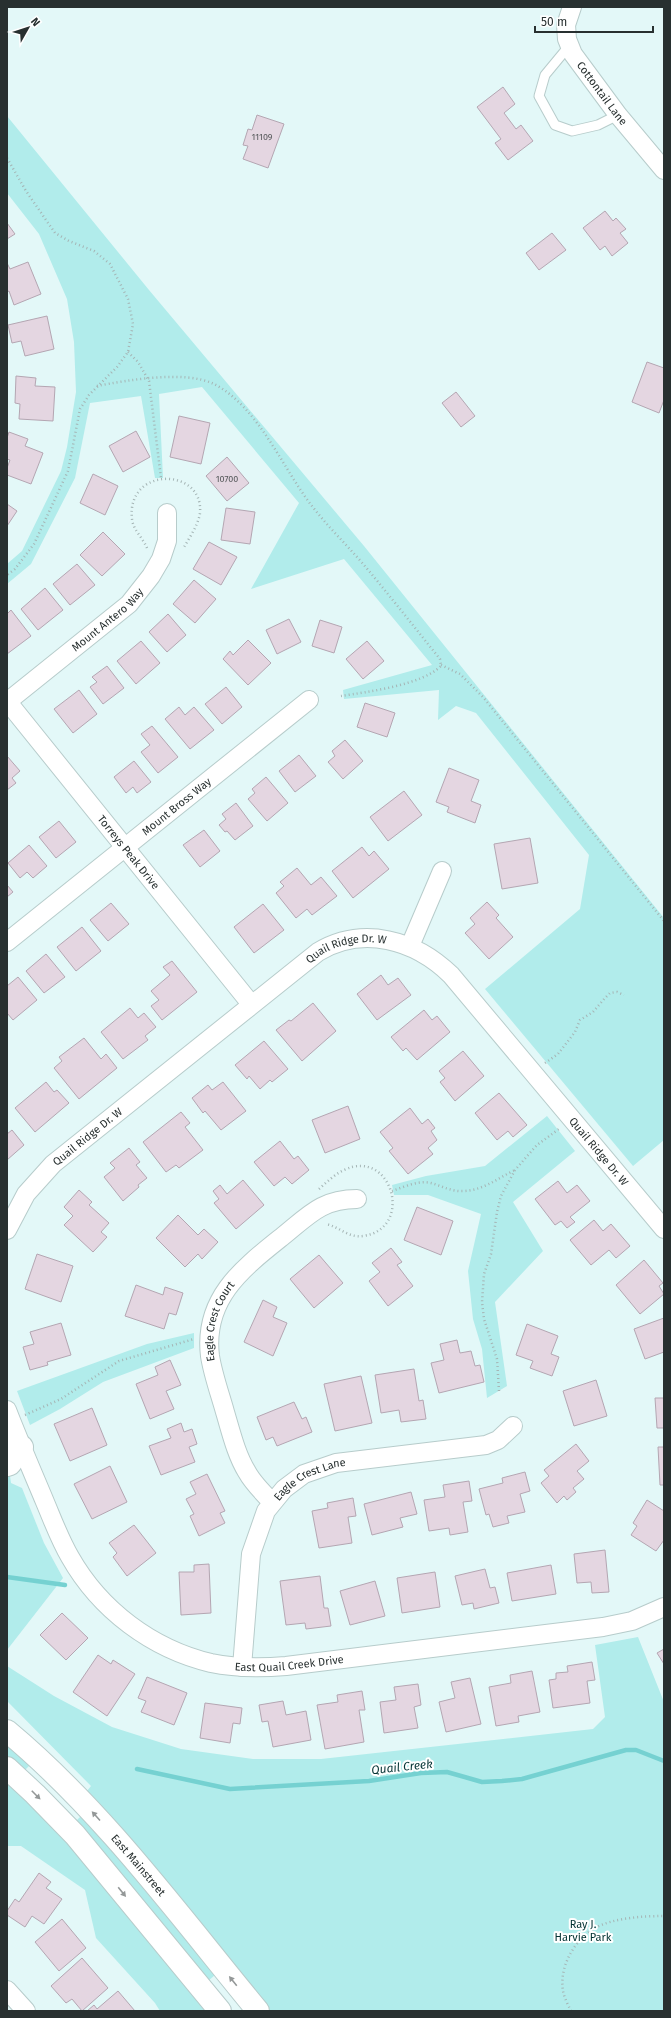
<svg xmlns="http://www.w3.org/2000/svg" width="671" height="2018" font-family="'Fira Sans',sans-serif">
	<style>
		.green { fill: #b1eceb }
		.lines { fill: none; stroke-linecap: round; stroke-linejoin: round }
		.stream { stroke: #75d1d1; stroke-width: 4.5 }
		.building { fill: #e4d6e1; stroke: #b4a6b2 }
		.service-casing { stroke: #b7cccb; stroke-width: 11 }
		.minor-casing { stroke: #b7cccb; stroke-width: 20 }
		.tertiary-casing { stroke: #b7cccb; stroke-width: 24 }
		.primary-casing { stroke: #b7cccb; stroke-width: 24 }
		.path { stroke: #a5b5b5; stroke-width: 2.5; stroke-dasharray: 1 3; stroke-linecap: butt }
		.service { stroke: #fff; stroke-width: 9 }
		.minor { stroke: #fff; stroke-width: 18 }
		.tertiary { stroke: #fff; stroke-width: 22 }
		.primary { stroke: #fff; stroke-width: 22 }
		.oneway { fill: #949898 }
		.labels { text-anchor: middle; stroke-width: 4; stroke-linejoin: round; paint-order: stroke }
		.number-label { font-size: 9px; fill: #575a5c }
		.street-label { font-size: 11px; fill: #283030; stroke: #fff }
		.park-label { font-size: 11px; fill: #013131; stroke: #fff }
		.water-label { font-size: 12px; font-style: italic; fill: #043334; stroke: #fff }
	</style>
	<rect width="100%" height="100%" fill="#e3f8f8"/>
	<!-- green -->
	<g class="green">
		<polygon points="7,116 149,290 364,546 664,918 664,1140 633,1166 485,989 580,909 589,855 476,713 456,706 438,720 439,690 344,699 343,690 432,665 344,559 251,589 299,503 202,387 159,394 163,478 155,478 141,396 90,403 75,478 31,564 7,584 7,564 22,551 61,471 67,447 76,392 74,342 67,299 39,234 7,193"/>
		<polygon points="547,1116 575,1151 513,1202 543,1251 495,1302 507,1386 487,1398 482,1349 473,1319 468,1271 481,1214 428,1195 394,1195 392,1185 426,1176 485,1166"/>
		<polygon points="194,1333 194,1348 103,1382 60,1409 30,1425 17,1391 147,1344"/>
		<polygon points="7,1476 10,1476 11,1483 22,1488 44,1543 63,1578 7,1650"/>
		<polygon points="638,1637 664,1702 664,2011 269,2011 110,1817 87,1791 91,1786 7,1701 7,1666 54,1696 112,1727 181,1749 253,1759 321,1759 593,1729 605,1717 595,1645"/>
		<polygon points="7,1743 31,1764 24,1771 7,1756"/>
		<polygon points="7,1783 71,1845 208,2011 160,2011 155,2003 96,1938 85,1890 21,1846 7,1846"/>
		<polygon points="82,1815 215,1975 208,1981 75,1822"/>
	</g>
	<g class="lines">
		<!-- stream -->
		<g class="stream">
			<polyline points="7,1577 65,1585"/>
			<polyline points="137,1769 230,1789 369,1781 421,1773 447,1772 482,1782 502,1781 522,1779 626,1750 636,1750 664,1761"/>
		</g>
	</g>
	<!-- building -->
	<g class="building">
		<polygon points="503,87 515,104 504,113 516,129 521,125 533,141 508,160 495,143 501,139 477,107"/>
		<polygon points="257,115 284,124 268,168 243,159 248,146 243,145 248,129 252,130"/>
		<polygon points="605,211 613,221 616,218 626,229 620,233 628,243 612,256 605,246 600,250 583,228"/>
		<polygon points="7,223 15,234 7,239"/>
		<polygon points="552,233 566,250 539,270 526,253"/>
		<polygon points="28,262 41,294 14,305 9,291 7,292 7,263 10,269"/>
		<polygon points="47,316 54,349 25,356 21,341 12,343 8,325"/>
		<polygon points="647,362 664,368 664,400 659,413 632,402"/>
		<polygon points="16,376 36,378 35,386 55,387 53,421 19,419 20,404 15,403"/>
		<polygon points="456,392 475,416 461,427 442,403"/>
		<polygon points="179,416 210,423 201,464 170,457"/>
		<polygon points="136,431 150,457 123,472 109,446"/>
		<polygon points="9,432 28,439 25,446 43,453 31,484 7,475 7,468 10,460 7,459 7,438"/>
		<polygon points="227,457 249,483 227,501 206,476"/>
		<polygon points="93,474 118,486 105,515 80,503"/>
		<polygon points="7,504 17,511 7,526"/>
		<polygon points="226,508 255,512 250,544 221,540"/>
		<polygon points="103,532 125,554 102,576 80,555"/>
		<polygon points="209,542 237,557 221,585 193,569"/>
		<polygon points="77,564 95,585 70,605 53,584"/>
		<polygon points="194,580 216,599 195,623 173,604"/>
		<polygon points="45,588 63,610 38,630 21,609"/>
		<polygon points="11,610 31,636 7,654 7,614"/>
		<polygon points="168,614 186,635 167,652 149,632"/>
		<polygon points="289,619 301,642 277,654 266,630"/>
		<polygon points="320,620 342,627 334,653 312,646"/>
		<polygon points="248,640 271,663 248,685 223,659 230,651 233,655"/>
		<polygon points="141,641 160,663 136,684 117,661"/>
		<polygon points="367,641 384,661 363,679 346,659"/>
		<polygon points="107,666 124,688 103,704 90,687 97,682 92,677"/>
		<polygon points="226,687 242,707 222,724 205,704"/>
		<polygon points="79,690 97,714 73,733 54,709"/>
		<polygon points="365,703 395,713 387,737 357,727"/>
		<polygon points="179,707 185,715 194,707 214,730 190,749 165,719"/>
		<polygon points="152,726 178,757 158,773 141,752 150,745 141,734"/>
		<polygon points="345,740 363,761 343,779 328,762 335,756 332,751"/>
		<polygon points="299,755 316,776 295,792 279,771"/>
		<polygon points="7,756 20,771 12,778 16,783 7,790"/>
		<polygon points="134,761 151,782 137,793 133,787 126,793 114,777"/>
		<polygon points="449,768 479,780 471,801 481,805 475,823 447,812 449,807 436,802"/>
		<polygon points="266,777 288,803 267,821 248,799 255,793 252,789"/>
		<polygon points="404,791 422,815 388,841 370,817"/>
		<polygon points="236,803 253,826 235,840 227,831 225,832 219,825 226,819 222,814"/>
		<polygon points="59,821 76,842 56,858 39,837"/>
		<polygon points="204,830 220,851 200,867 183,845"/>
		<polygon points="530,838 538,883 502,889 494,844"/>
		<polygon points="29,845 47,866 33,878 27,872 20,878 8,863"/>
		<polygon points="362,847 369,856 374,851 389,869 353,898 332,871"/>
		<polygon points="297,868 311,885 321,877 337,896 312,915 307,909 296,918 276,893 284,886 280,882"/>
		<polygon points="7,885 13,892 7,897"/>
		<polygon points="487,902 499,915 496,918 513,937 489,959 465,933 475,924 470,918"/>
		<polygon points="111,903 129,924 108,941 90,920"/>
		<polygon points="263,904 284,930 254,953 234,927"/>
		<polygon points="82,927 101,951 76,971 57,947"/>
		<polygon points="46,954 65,977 44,993 26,971"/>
		<polygon points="172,961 197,992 162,1020 151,1006 159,1000 151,991 170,975 163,967"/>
		<polygon points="381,975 388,985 398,978 411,995 377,1020 357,994"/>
		<polygon points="18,977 37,1000 13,1020 7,1013 7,986"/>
		<polygon points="313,1003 336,1031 302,1061 276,1030 289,1020 291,1021"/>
		<polygon points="130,1008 138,1018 144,1013 156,1027 145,1036 148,1040 123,1059 101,1032"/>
		<polygon points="424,1010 432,1020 437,1016 450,1032 417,1060 406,1048 403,1051 391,1037"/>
		<polygon points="84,1038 101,1059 106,1054 117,1068 79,1099 54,1068 62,1061 59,1057"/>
		<polygon points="264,1041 288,1069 272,1082 270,1080 260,1089 249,1076 247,1079 235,1065"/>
		<polygon points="463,1051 484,1076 455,1101 440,1082 445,1078 439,1071"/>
		<polygon points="46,1082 54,1092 57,1090 69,1103 35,1132 15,1108"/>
		<polygon points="223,1082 246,1111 221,1130 205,1111 203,1113 192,1098 208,1085 212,1090"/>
		<polygon points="499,1093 527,1125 513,1137 508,1131 497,1140 475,1113"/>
		<polygon points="348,1106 360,1139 325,1153 312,1120"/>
		<polygon points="410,1108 422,1124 428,1119 435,1128 431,1131 437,1140 428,1148 433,1154 408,1174 389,1151 393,1148 380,1132"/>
		<polygon points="181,1112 190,1123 185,1127 203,1150 179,1168 176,1165 166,1172 143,1142"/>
		<polygon points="12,1130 24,1145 7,1160 7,1134"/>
		<polygon points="280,1141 294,1159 298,1156 309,1170 292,1184 285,1177 274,1186 254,1162"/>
		<polygon points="129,1148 140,1162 136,1165 147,1178 138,1185 139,1187 123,1201 104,1177 115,1168 110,1163"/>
		<polygon points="243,1180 264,1205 236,1229 214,1203 219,1199 213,1191 220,1185 227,1194"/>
		<polygon points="558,1181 567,1193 577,1185 590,1201 570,1217 575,1222 567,1228 561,1221 555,1225 535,1199"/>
		<polygon points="79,1190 92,1202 89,1205 109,1223 101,1232 107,1237 93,1252 64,1225 73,1216 64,1207"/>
		<polygon points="417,1207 453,1221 441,1255 404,1240"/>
		<polygon points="178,1215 198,1235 204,1229 218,1242 202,1259 198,1254 185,1267 156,1238"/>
		<polygon points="594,1220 603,1231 611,1224 630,1246 616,1258 609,1250 591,1265 570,1240"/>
		<polygon points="391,1248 402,1262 397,1265 413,1286 388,1306 369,1281 380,1272 372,1263"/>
		<polygon points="37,1254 73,1266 61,1302 25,1289"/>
		<polygon points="319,1255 343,1283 314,1308 290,1279"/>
		<polygon points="644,1260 663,1283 659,1286 664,1294 640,1314 616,1285"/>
		<polygon points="136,1285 163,1295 165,1287 183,1293 176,1315 169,1313 164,1329 125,1316"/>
		<polygon points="263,1300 277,1307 273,1317 287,1323 273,1356 244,1342"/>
		<polygon points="664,1318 664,1352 645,1359 634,1329"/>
		<polygon points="61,1323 71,1355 47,1362 48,1365 30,1370 23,1347 34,1344 30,1332"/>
		<polygon points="527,1324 558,1336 551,1354 559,1357 552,1376 530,1368 533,1361 516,1355"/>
		<polygon points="457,1340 460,1353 471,1351 475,1366 480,1365 484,1382 439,1393 431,1363 444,1360 440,1344"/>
		<polygon points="170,1360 181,1385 166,1391 174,1409 150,1419 136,1384 158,1375 155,1367"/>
		<polygon points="414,1369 419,1401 423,1400 426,1419 401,1422 399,1410 381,1413 375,1375"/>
		<polygon points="361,1376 372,1423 335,1431 324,1384"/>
		<polygon points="596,1380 607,1416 574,1426 563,1391"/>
		<polygon points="655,1398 664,1398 664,1428 657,1428"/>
		<polygon points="294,1402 302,1419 306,1417 312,1432 277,1446 273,1437 266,1440 257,1417"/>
		<polygon points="92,1408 107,1445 70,1461 54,1424"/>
		<polygon points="181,1423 184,1432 192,1429 197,1444 189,1447 195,1462 161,1475 149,1446 171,1438 167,1429"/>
		<polygon points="576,1444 589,1461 577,1471 584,1479 573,1488 576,1492 567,1500 564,1496 557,1503 541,1483 549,1476 544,1470"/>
		<polygon points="658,1447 664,1447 664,1485 660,1485"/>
		<polygon points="110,1466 127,1502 92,1519 74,1484"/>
		<polygon points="525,1472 530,1491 520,1494 525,1512 507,1516 509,1523 493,1527 489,1514 486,1515 479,1489 503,1483 502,1478"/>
		<polygon points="207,1474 225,1511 220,1513 225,1523 199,1536 190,1516 194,1514 186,1499 196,1494 190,1482"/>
		<polygon points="469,1481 472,1501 463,1502 468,1532 450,1535 449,1528 429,1531 424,1500 445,1497 443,1485"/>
		<polygon points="411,1492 417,1514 400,1518 403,1527 372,1535 364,1504"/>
		<polygon points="353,1498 356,1516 348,1517 352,1543 319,1548 312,1511 328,1508 327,1503"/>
		<polygon points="647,1500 664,1511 664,1540 656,1551 631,1535 637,1526 633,1523"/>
		<polygon points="134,1525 156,1553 127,1576 113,1557 117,1553 109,1543"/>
		<polygon points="605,1550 609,1592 592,1593 591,1582 577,1583 574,1554"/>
		<polygon points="209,1564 211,1613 181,1615 179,1572 194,1572 194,1565"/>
		<polygon points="551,1565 556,1594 512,1601 507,1573"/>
		<polygon points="485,1569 490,1588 495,1587 499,1603 474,1609 473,1603 462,1605 455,1576"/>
		<polygon points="435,1572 440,1607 402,1613 397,1578"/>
		<polygon points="320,1576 324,1608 328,1608 331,1626 306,1629 305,1623 286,1625 280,1581"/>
		<polygon points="375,1581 385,1616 350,1625 340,1591"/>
		<polygon points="62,1613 88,1638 66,1660 40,1635"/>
		<polygon points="664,1649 664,1664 657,1653"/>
		<polygon points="98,1655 111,1664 113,1660 135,1674 107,1716 73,1692"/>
		<polygon points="592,1662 595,1680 587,1681 590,1703 553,1708 549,1680 556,1679 556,1673 568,1672 567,1666"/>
		<polygon points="532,1671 540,1712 518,1716 519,1722 496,1726 489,1687 511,1683 510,1675"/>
		<polygon points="147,1677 187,1693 174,1725 141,1712 146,1701 138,1698"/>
		<polygon points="470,1678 481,1724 446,1732 439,1702 455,1698 451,1682"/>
		<polygon points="418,1684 421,1705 414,1707 418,1728 384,1733 380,1702 396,1700 394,1687"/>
		<polygon points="362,1691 365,1710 359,1710 364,1742 325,1749 317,1705 338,1702 337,1695"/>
		<polygon points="283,1701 286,1715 306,1711 311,1740 273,1747 268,1721 262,1722 259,1705"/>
		<polygon points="205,1703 242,1708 240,1724 233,1723 230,1743 200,1738"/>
		<polygon points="39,1873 51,1882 46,1888 62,1899 44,1924 32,1916 25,1927 7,1915 7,1911 15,1899 19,1902"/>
		<polygon points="62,1919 86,1948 59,1971 35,1942"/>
		<polygon points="82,1958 108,1988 82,2011 72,1999 66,2003 51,1986"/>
		<polygon points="118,1991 135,2011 87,2011 94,2005 97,2009"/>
	</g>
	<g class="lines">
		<!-- service casing -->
		<g class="service-casing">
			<polyline id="service" points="569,46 545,75 539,96 555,125 572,131 598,125 618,115"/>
		</g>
		<!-- minor casing -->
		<g class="minor-casing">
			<g id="minor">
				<path id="s1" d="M572,7L566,25L567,39L573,54L618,115L664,170"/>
				<path id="s2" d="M7,701L251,1004"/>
				<path id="s3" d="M7,702L129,604L151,576L161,559L167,541V513"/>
				<path id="s4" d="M7,942L309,700"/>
				<polyline points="410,946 442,871"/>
				<path id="s5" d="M7,1230L26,1194L53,1164L318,952C363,925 415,940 451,975L664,1229"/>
				<path id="s6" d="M7,1410C19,1441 32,1471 45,1502C53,1521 60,1540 70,1557C100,1610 152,1649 211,1663C235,1668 262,1668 286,1666L603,1627L632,1621L664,1607"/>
				<path id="s7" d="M272,1502C263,1493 253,1483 247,1472C236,1454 231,1432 225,1412C220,1394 213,1375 210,1356C203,1298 243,1268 283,1236C309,1215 322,1199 357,1199"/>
				<path id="s8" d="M242,1667L251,1554L266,1511L284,1489L304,1474L336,1463L486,1445L498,1440L513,1426"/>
				<polyline points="7,1990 26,2011"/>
			</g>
		</g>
		<!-- tertiary casing -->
		<g class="tertiary-casing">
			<polyline id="tertiary" points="7,1441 22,1447 10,1464 7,1465"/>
		</g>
		<!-- primary casing -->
		<g class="primary-casing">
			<g id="primary">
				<path id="s9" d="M7,1731C103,1811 178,1914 258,2011"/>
				<polyline points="7,1768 35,1794 75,1835 220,2011"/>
			</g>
		</g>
		<!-- path -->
		<g class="path">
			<polyline points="7,158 26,191 55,233 69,241 94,251 110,264 128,299 133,324 128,352 117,367 89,395 80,409 68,471 34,544 15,569 7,575"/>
			<polyline points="128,352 138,362 149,381 161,478"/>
			<path d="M97,386C128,380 185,370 214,384C258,406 283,469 312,506C328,527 347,545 364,565C390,596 415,628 440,659L441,666C422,685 367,692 341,696"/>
			<path d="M147,548C143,538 133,530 132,519C126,466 204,467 200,513C198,526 189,538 183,549"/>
			<polyline points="441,665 460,674 483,697 664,921"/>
			<polyline points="545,1063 558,1054 575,1032 580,1020 593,1012 605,998 610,993 617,992 624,995"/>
			<path d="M319,1189C327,1182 335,1174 344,1170C392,1147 415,1229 363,1236C348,1238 340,1227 326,1224"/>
			<path d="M392,1191C404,1187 418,1180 431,1183C442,1186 452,1192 464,1191C484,1190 498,1178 515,1170"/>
			<polyline points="499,1391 497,1359 484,1319 482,1302 484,1274 491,1254 497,1212 501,1196 515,1170 537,1145 559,1129"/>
			<polyline points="25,1415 61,1399 119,1361 194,1339"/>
			<path d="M571,2011C568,2005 564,1997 563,1991C559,1967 574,1940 595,1928C613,1918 643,1916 664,1916"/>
		</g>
		<!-- service -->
		<use href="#service" class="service"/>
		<!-- minor -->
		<use href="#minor" class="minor"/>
		<!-- tertiary -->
		<use href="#tertiary" class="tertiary"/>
		<!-- primary -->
		<use href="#primary" class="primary"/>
	</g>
	<!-- one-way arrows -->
	<defs><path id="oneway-solid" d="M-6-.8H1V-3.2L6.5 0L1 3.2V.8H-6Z"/></defs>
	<g class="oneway">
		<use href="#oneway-solid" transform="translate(36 1795) rotate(45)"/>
		<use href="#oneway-solid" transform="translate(96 1816) rotate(-132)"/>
		<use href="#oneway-solid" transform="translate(122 1892) rotate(51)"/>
		<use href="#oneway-solid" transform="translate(233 1981) rotate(-129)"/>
	</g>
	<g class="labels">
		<!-- number labels -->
		<g class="number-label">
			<text x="262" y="140">11109</text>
			<text x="227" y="482">10700</text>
		</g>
		<!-- street labels -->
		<g class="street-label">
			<text dy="4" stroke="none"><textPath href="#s1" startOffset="98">Cottontail Lane</textPath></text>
			<text dy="4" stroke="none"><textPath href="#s3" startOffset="130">Mount Antero Way</textPath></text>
			<text dy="4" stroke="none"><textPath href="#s4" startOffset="217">Mount Bross Way</textPath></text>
			<text dy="4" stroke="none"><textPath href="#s2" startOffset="194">Torreys Peak Drive</textPath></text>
			<text dy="4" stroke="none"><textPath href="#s5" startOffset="449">Quail Ridge Dr. W</textPath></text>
			<text dy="4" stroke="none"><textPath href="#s5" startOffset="125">Quail Ridge Dr. W</textPath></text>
			<text dy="4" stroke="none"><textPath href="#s5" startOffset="796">Quail Ridge Dr. W</textPath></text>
			<text dy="4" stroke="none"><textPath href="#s7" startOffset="198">Eagle Crest Court</textPath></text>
			<text dy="4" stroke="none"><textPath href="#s8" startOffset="215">Eagle Crest Lane</textPath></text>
			<text dy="4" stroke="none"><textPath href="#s6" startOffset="420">East Quail Creek Drive</textPath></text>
			<text dy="4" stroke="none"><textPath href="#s9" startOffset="188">East Mainstreet</textPath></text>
		</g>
		<!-- park labels -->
		<g class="park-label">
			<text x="583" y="1928">Ray J.<tspan x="583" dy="13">Harvie Park</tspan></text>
		</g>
		<!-- water labels -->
		<g class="water-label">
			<text transform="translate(402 1767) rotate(-6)" y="4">Quail Creek</text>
		</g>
	</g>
	<!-- border -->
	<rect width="671" height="2018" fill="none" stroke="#283030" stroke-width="16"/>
	<!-- north arrow -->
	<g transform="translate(28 28) rotate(51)" stroke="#ffffff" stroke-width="3" paint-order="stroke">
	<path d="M0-3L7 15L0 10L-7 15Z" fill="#283030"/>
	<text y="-6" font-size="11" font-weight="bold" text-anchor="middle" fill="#283030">N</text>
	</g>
	<!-- scale -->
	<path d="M535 26v6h118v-6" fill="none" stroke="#283030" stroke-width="2"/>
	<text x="541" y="26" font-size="12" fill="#283030" stroke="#ffffff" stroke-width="3" paint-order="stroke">50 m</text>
</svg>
